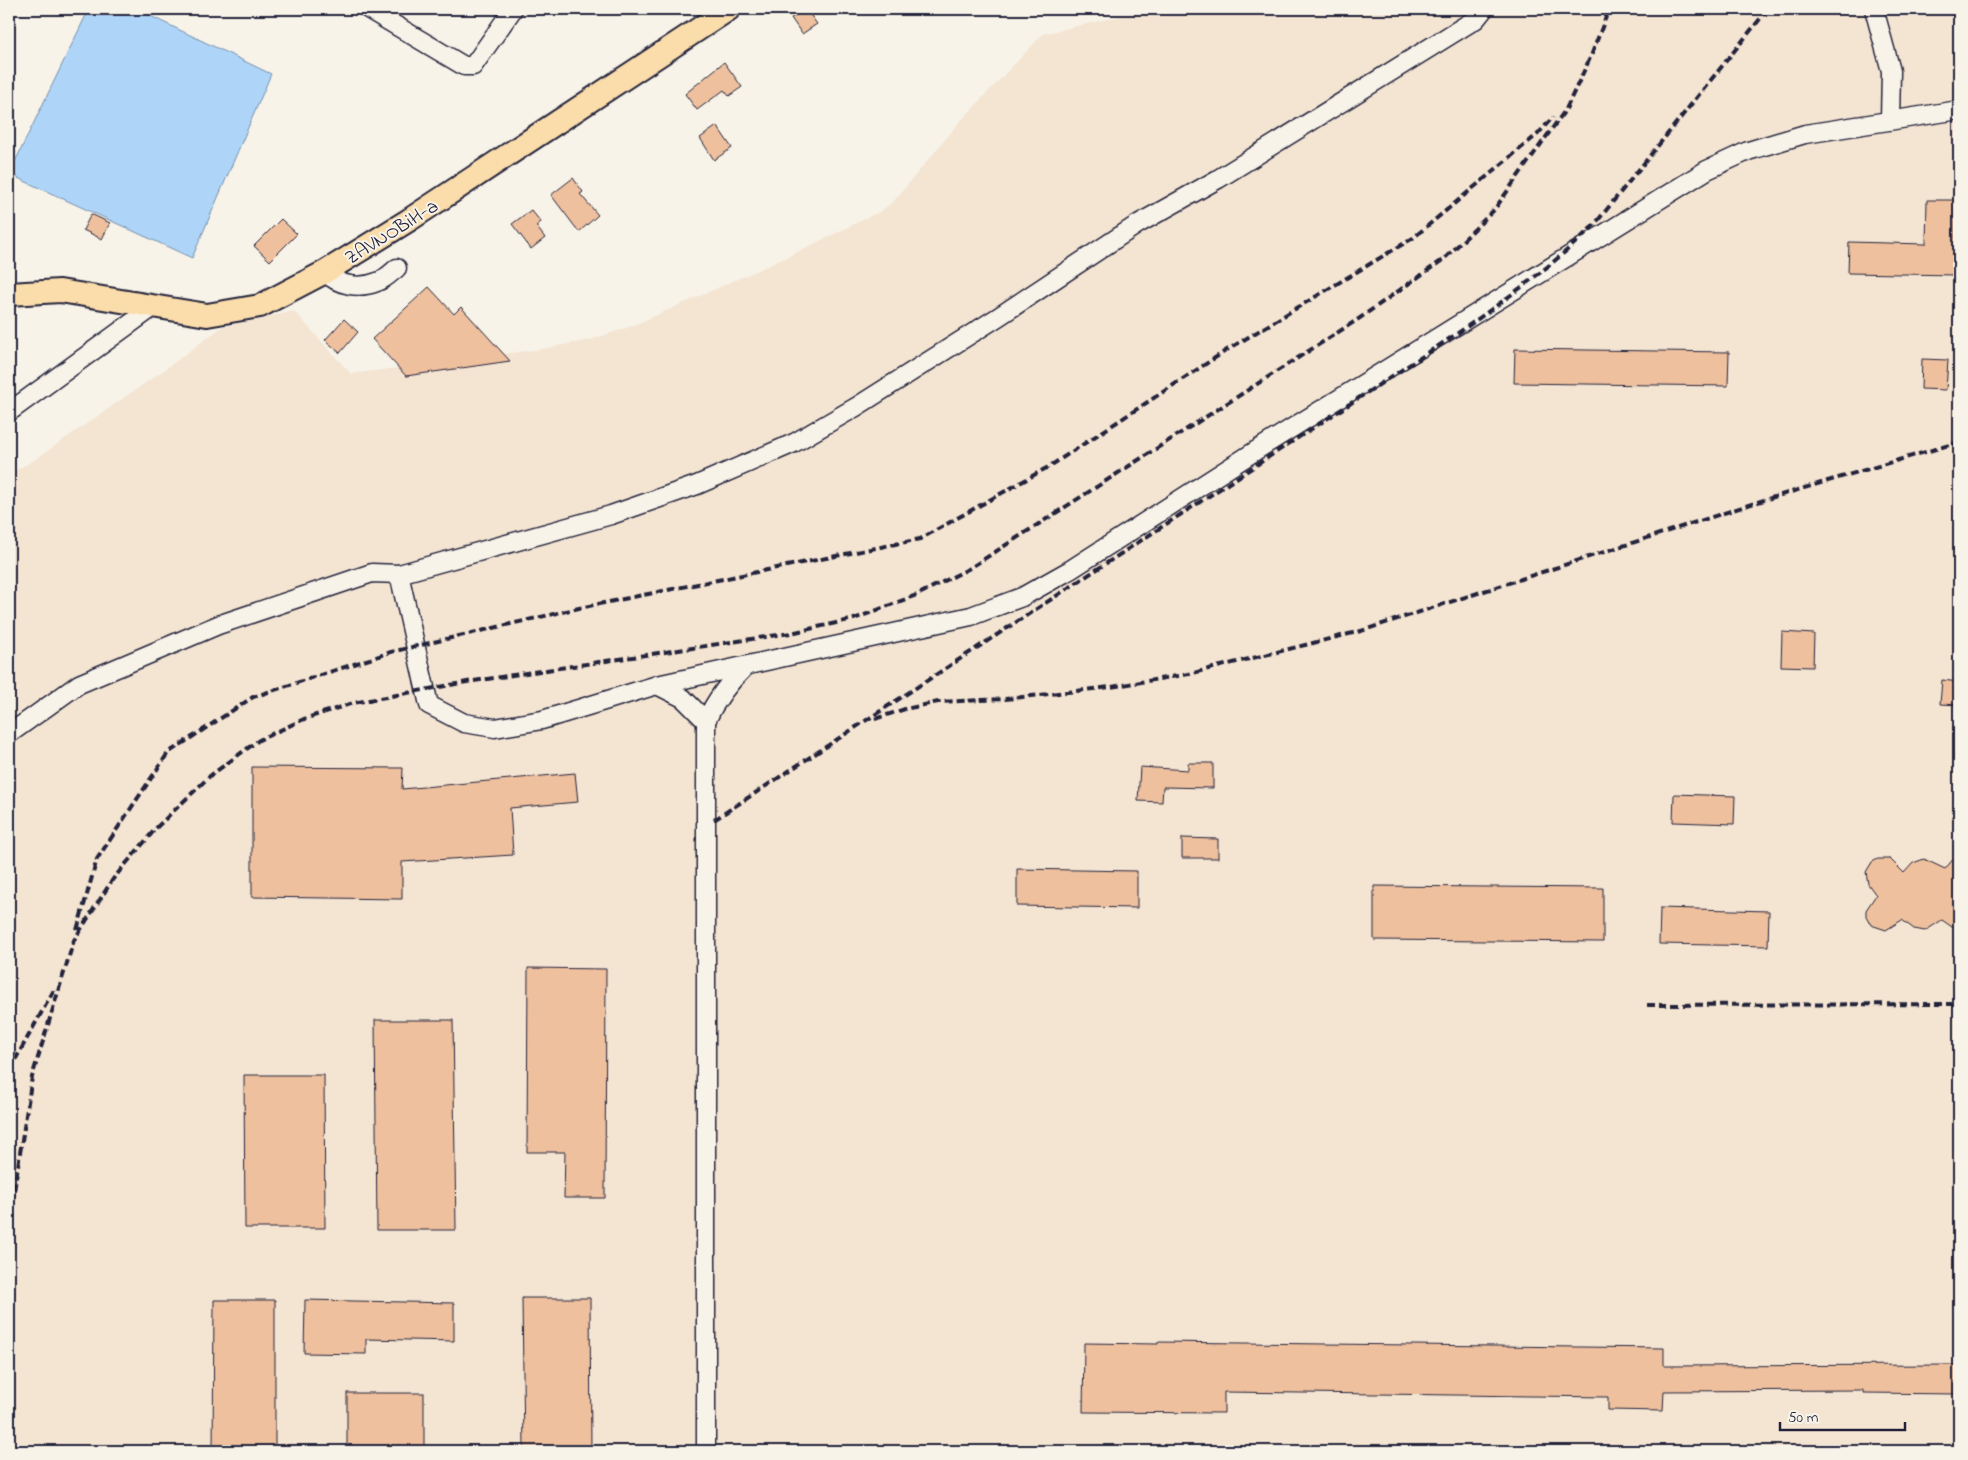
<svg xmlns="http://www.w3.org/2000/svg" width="1968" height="1460" font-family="'Indie Flower',sans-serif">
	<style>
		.built { fill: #f4e4d2 }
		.water { fill: #aed5f8; stroke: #768dac }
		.building { fill: #eec09e; stroke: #22223b }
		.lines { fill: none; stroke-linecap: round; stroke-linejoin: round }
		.minor-casing { stroke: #22223b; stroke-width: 21 }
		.major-casing { stroke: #22223b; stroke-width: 26 }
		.minor { stroke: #f7f3e8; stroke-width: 18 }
		.major { stroke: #fbddab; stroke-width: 22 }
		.rail { stroke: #22223b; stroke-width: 4; stroke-dasharray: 8 4; stroke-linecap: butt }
		.labels { text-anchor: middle; stroke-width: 4; stroke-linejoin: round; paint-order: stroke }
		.street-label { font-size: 20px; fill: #22223b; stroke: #f7f3e8 }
	</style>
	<rect width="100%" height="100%" fill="#f7f3e8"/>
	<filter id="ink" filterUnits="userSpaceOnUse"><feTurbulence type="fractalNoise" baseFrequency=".02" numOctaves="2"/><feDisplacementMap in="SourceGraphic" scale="10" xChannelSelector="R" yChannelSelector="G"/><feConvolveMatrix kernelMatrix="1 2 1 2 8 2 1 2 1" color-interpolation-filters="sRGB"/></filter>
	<g filter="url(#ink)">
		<!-- built -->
		<polygon class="built" points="1151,9 1959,9 1959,1451 9,1451 9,474 33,461 164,370 222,327 294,311 351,374 542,349 590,340 632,326 783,259 881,211 894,201 958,124 1043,34"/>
		<!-- water -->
		<polygon class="water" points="89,9 136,9 271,74 192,258 9,174"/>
		<!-- building -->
		<g class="building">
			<polygon points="806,9 817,24 802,34 791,18"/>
			<polygon points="724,62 742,87 729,96 724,90 697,110 685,94"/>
			<polygon points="717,126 732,148 714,160 700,138"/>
			<polygon points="573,178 583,192 580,194 598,215 579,232 551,195"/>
			<polygon points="1927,200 1956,200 1955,275 1848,273 1849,242 1926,244"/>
			<polygon points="531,210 541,222 536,226 545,238 531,249 512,224"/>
			<polygon points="91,214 110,223 102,239 83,230"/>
			<polygon points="281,219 297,234 270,261 254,246"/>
			<polygon points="429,287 454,314 461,307 510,361 406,376 372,339"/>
			<polygon points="344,319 358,332 340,353 325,340"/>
			<polygon points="1515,349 1729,352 1728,386 1514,383"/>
			<polygon points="1922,359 1948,360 1946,390 1921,389"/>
			<polygon points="1782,632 1814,634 1813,667 1781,666"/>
			<polygon points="1942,680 1959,682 1959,705 1940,704"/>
			<polygon points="1188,763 1213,763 1213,788 1163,787 1162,802 1138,801 1140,767 1188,770"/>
			<polygon points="252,767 403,768 402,789 575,773 578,802 510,808 513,855 402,862 402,899 252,897"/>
			<polygon points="1674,794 1735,796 1734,824 1673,822"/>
			<polygon points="1182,838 1218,839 1218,858 1182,858"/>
			<polygon points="1959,852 1959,932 1942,920 1925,931 1914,929 1902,920 1886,930 1871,925 1866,916 1866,910 1876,895 1868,884 1866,872 1872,862 1878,859 1890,859 1904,873 1913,863 1924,859 1945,869"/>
			<polygon points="1017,869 1137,871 1137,908 1017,906"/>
			<polygon points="1374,886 1603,888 1603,942 1374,940"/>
			<polygon points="1660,908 1769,911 1768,946 1659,944"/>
			<polygon points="528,968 606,969 605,1198 564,1198 565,1152 527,1152"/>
			<polygon points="375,1020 453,1020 456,1230 377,1230"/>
			<polygon points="244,1075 324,1075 325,1228 245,1228"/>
			<polygon points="522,1298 590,1298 591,1451 524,1451"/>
			<polygon points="214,1300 275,1300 275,1451 213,1451"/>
			<polygon points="305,1300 454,1303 454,1341 366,1339 366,1354 304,1353"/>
			<polygon points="1158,1342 1664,1348 1664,1366 1959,1365 1959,1394 1863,1393 1863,1390 1664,1391 1663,1411 1608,1410 1608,1397 1224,1392 1224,1413 1083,1412 1084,1343 1158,1344"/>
			<rect x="347" y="1393" width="77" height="58"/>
		</g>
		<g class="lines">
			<!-- minor casing -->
			<g class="minor-casing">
				<g id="minor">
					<polyline points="368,9 464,66 473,66 513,9"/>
					<polyline points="1874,9 1891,71 1890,120"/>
					<path d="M325,272C338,286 360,289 377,282C384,280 391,273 397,268"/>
					<polyline points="9,412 156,305"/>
					<polyline points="399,574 429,705 464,723 495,728 542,720 657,685 971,616 1022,597 1070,570 1263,446 1707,170 1748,151 1805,134 1959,110"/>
					<path d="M657,685L683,698L706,721C716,699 728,683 746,666"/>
					<polyline points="9,734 79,684 218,625 372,573 399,574 611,515 697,485 794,443 856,407 998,317 1138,224 1218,179 1476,19 1484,9"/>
					<polyline points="706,1451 706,721"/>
				</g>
			</g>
			<!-- major casing -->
			<g class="major-casing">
				<polyline id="major" points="9,294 60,291 207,315 260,306 325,272 409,220 729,9"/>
			</g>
			<!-- minor -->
			<use href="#minor" class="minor"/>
			<!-- major -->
			<use href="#major" class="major"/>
			<!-- rail -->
			<g class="rail">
				<polyline points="875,719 905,709 938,702 1005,699 1111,687 1189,674 1361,631 1764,500 1959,442"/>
				<path d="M714,820L1458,333C1506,299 1553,266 1595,224L1768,9"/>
				<polyline points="77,930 97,859 168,753 253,697 391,652 579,608 920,539 1050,466 1227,350 1413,238 1538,134 1553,117"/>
				<polyline points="1647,1005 1959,1004"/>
				<polyline points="9,1071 54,990"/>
				<polyline points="9,1249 11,1210 32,1077 74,940 113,879 158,826 211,775 259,740 304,719 353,703 467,682 791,633 854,619 919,594 970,568 1357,320 1444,259 1494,210 1566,109 1591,56 1609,9"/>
			</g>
		</g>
	</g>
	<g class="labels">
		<!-- street labels -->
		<g class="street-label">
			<text transform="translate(391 231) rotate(-32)" y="7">ZAVNOBiH-a</text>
		</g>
	</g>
	<!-- margin -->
	<rect width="1968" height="1460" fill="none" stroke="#f7f3e8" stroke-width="30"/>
	<rect x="15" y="15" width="1938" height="1430" fill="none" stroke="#22223b" stroke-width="2" filter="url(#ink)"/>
	<!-- scale -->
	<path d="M1780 1422v8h125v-8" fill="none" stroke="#22223b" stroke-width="2.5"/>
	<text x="1788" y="1422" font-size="15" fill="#22223b" stroke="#f7f3e8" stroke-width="4" paint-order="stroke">50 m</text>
</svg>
